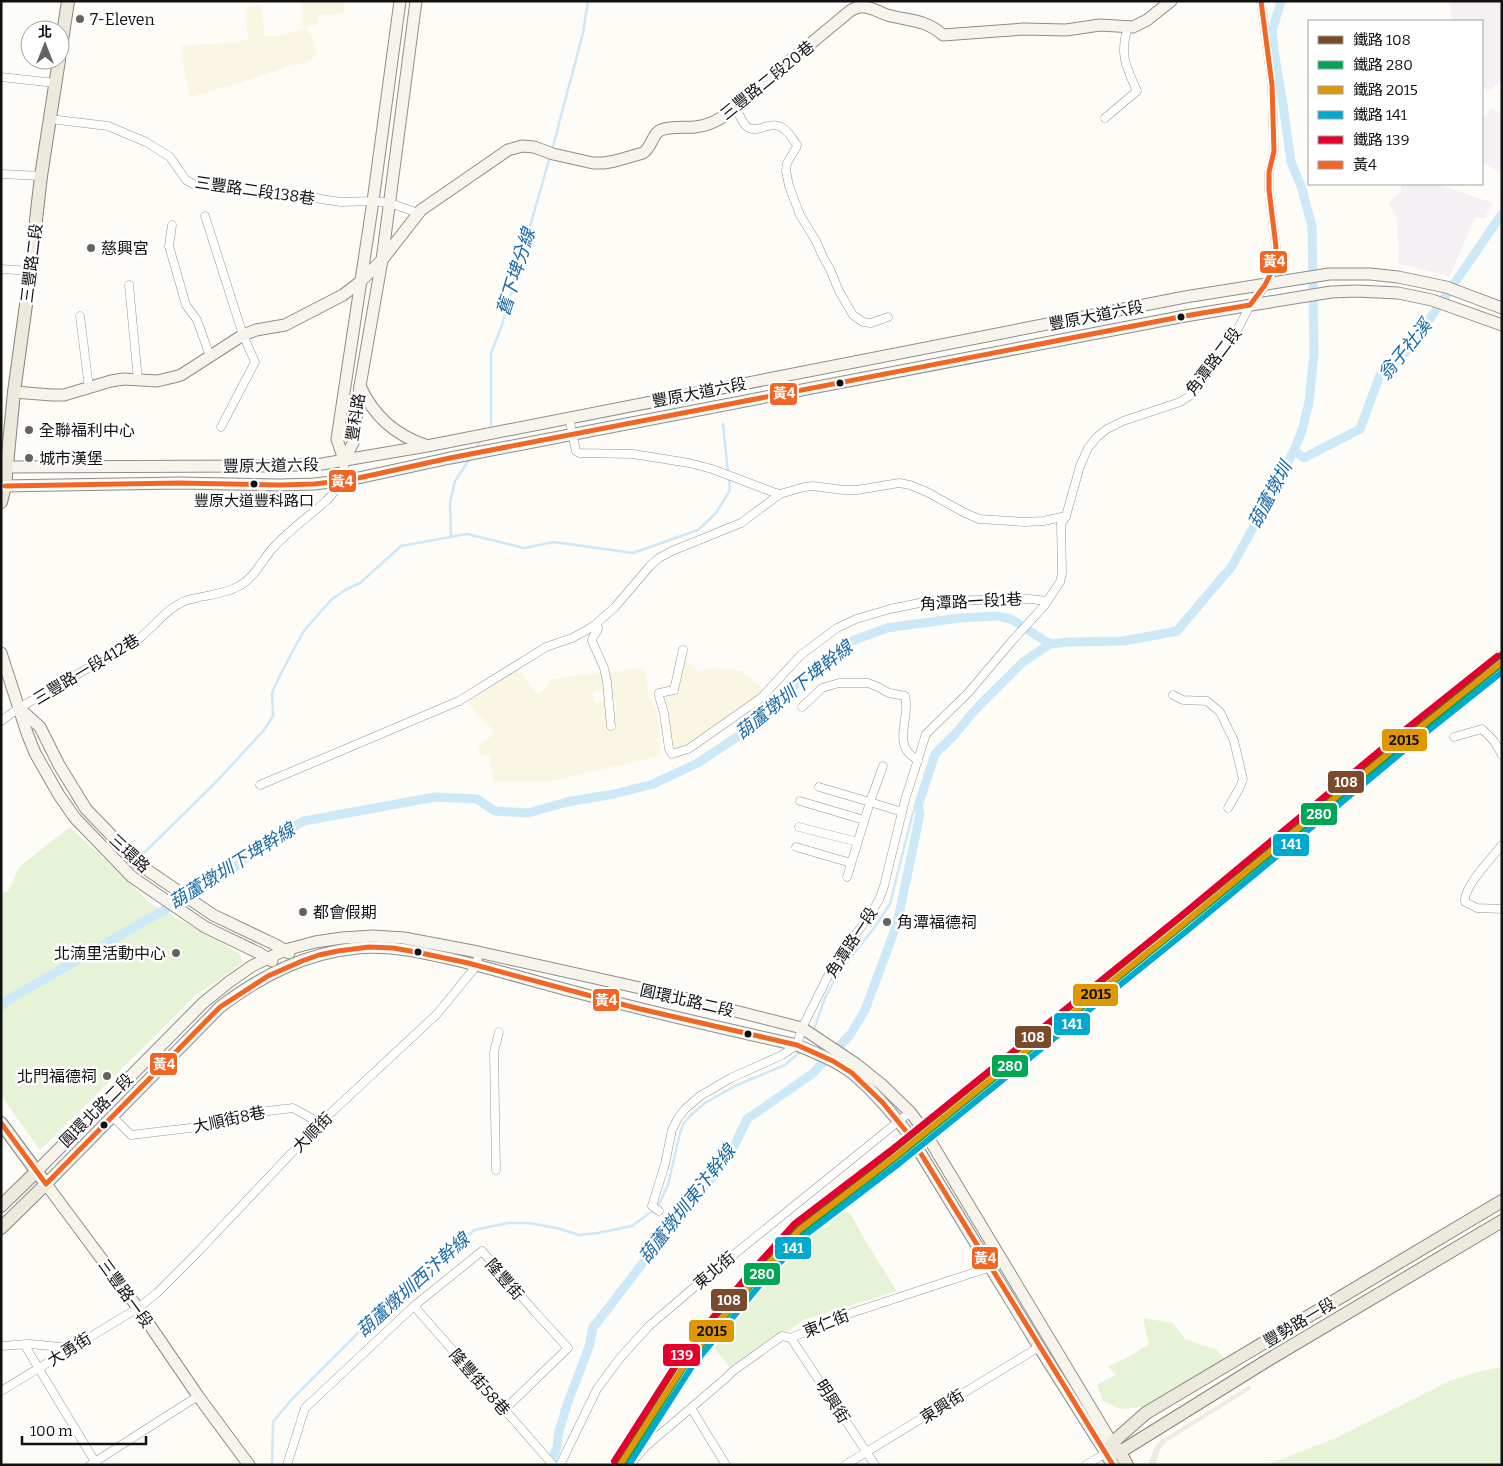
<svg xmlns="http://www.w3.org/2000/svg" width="1503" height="1466" font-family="Bitter,'Noto Sans TC',serif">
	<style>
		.industrial { fill: #f5f0f3 }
		.farmland { fill: #f9f7e4 }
		.green { fill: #e7f3d7 }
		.plaza { fill: #edebe2 }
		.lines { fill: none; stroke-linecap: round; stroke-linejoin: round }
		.stream { stroke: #cde8f7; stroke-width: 2.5 }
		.canal { stroke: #cde8f7; stroke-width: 9 }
		.street-casing { stroke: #979795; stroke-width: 9 }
		.secondary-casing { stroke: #8e8d8b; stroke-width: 13 }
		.primary-casing { stroke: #858482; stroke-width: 14 }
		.street { stroke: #fffffe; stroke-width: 8 }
		.secondary { stroke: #f6f4eb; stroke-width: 11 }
		.primary { stroke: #ede9dc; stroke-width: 12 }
		.bus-1-casing { stroke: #fff; stroke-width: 9 }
		.bus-1 { stroke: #f26522; stroke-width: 5 }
		.rail-1-casing { stroke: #fff; stroke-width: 10 }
		.rail-2-casing { stroke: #fff; stroke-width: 10 }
		.rail-3-casing { stroke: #fff; stroke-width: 10 }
		.rail-4-casing { stroke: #fff; stroke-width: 10 }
		.rail-5-casing { stroke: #fff; stroke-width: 10 }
		.rail-1 { stroke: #7a4b2a; stroke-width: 6 }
		.rail-2 { stroke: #00a651; stroke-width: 6 }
		.rail-3 { stroke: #e09702; stroke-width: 6 }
		.rail-4 { stroke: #00a9ce; stroke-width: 6 }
		.rail-5 { stroke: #e4002b; stroke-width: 6 }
		.poi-dot { fill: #646362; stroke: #fff; stroke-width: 2 }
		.bus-dot { fill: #111; stroke: #fff; stroke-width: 2 }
		.labels { text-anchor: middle; stroke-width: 5; stroke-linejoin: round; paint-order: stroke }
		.bus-label { font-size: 15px; fill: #111; stroke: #fff }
		.poi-label { font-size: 16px; fill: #111; stroke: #fff; text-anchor: start }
		.street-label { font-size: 16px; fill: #111; stroke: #fff }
		.water-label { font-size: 18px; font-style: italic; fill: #1768a6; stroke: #fff }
		.line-badge { stroke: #fff; stroke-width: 2 }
		.badge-label { font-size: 14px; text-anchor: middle; font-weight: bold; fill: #fff }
		.pale-badge-label { font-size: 14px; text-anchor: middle; font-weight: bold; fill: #111 }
	</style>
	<rect width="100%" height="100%" fill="#fdfcf7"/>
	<!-- industrial -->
	<g class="industrial">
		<polygon points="1449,1 1502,1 1502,80 1488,92 1482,85 1482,21 1453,21"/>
		<polygon points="1492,108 1502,115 1502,174 1482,162 1482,118"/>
		<polygon points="1402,184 1437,184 1493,203 1485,218 1475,217 1450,276 1399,264 1397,218 1389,203 1401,191"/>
	</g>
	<!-- farmland -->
	<g class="farmland">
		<polygon points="301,1 344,1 345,11 341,14 320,15 316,19 318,24 306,28 314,40 317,55 306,63 294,65 243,82 190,97 185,74 181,46 237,42 248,39 245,8 260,5 265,36 277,36 305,28 302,26"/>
		<polygon points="684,659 699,672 710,668 742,671 763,689 753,701 689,745 671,751 664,703 664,699 671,694"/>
		<polygon points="644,668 649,695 658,714 661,756 547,782 494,782 489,754 480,756 479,750 480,744 490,737 493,733 491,728 467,702 467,698 519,669 538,695 552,679 601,672 603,691 593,692 594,702 605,701 606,711 608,717 605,723 609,722 611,712 616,710 617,705 614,697 611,696 606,673"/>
	</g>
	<!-- green -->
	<g class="green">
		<polygon points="70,827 150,903 239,953 243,963 195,996 40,1150 1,1095 1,892 8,892 20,866"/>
		<polygon points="837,1210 850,1213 866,1242 897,1291 803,1320 733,1371 706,1338 776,1265"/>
		<polygon points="1143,1318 1173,1323 1185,1339 1217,1350 1226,1360 1145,1407 1120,1409 1103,1401 1097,1385 1116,1375 1108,1366 1125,1359 1149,1344"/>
		<polygon points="1502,1367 1502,1465 1267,1465 1336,1438 1449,1381 1482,1371"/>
	</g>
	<!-- plaza -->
	<polygon class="plaza" points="1250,1385 1251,1389 1166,1442 1160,1450 1155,1465 1148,1465 1154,1448 1160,1441"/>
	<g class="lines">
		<!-- stream -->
		<g class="stream">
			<polyline points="552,150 583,33 588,1"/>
			<polyline points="723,424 728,473"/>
			<polyline points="488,430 491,426 491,353 502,325 550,156"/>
			<polyline points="475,449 482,439"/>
			<polyline points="451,537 450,503 455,481 470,458"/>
			<polyline points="145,852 218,780 264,730 273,716 272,693 278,679 303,632 331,600 345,590 360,583 401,546 467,534 524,548 554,542 633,553 698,530 716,513 730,490 729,478"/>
			<polyline points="813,1032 825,998 837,975 874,928 890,904 913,812 918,806"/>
			<polyline points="272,1465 273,1422 292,1399 362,1329 391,1302 415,1279 446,1255 474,1230 508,1223 528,1223 557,1228 579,1235 598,1233 632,1226 648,1214 656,1210 668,1185 680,1133 684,1123 691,1115 705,1103 735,1086 785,1065 801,1051"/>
		</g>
		<!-- canal -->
		<g class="canal">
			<polyline points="1294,450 1304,458 1360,429 1380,375 1409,349 1502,214"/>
			<polyline points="1,1006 8,1000 228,873 260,846 304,821 435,797 477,799 495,811 528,813 567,802 614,794 653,784 698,763 755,725 796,684 849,642 887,628 959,618 997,616 1011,619 1050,644"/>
			<polyline points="550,1465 557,1447 559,1431 568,1402 589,1347 593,1327 600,1319 687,1205 715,1175 722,1162 729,1157 747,1119 812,1074 850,1035 865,1010 897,924 920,814 918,806 935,754 956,733 975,710 1023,662 1050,644 1068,642 1124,641 1177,631 1232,566 1275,488 1294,450 1302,431 1309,402 1314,354 1312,226 1301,186 1291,162 1283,104 1275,57 1272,31 1281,1"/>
		</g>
		<!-- street casing -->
		<g class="street-casing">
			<g id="street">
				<polyline points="1,77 55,83"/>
				<path d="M736,107C739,114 742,124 749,128C759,133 772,119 784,129C789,132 793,140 797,145L796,148L787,163L786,171L789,186L800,215L816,241L823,257L830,269L839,291L853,315L863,322L871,323L888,317"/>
				<path d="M1105,118L1137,91C1126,67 1119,54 1128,27"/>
				<polyline points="50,119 108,126 146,142 170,157 186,180 195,185 270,193 304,195 321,199 341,202 373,201 390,203 418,213"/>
				<polyline points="1,174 41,176"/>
				<polyline points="205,216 243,335 255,362 221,427"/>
				<polyline points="172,225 169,246 186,305 197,320 210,356"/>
				<polyline points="1,269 31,271"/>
				<polyline points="129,285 138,380"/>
				<polyline points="80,316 89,388"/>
				<polyline points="569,417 576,451 579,453 633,454 689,463 712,469 773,492 780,494"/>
				<path d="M596,624L598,628C597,634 592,635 592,641L604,668L607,682L611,726"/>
				<polyline points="683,650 674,690 659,693 659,696 664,713 669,749 672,754 688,749 694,745 761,698 801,655 837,628 856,619 890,609 929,601 1030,599 1047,601"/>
				<polyline points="1173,695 1183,700 1207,701 1220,712 1234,741 1243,779 1240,787 1228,808"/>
				<path d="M802,707L822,688L839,683H868L876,686L889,693L905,696C910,712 898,735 906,749C908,754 914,757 918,761"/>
				<path d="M1,721L19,708L140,638C155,625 169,606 188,600C204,595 224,595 239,586C254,578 261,562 272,549C288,531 308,517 326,501C332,495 338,487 344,481V460"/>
				<polyline points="1454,737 1482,729 1494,741 1502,755"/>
				<polyline points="260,785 459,701 546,647 572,638 587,630 596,624 615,607 650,566 659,558 672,551 741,523 780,494 804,487 813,486 843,490 857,490 899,483 910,485 927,492 965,513 979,519 1025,522 1044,521 1066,516"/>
				<polyline points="819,787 870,802 883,766"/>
				<polyline points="800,801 864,820"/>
				<polyline points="799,827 858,842"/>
				<path d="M1502,845C1492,858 1463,887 1465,902L1477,908L1502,909"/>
				<polyline points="796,847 851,863"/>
				<polyline points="847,877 870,802 902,812"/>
				<polyline points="112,1116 131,1135 215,1125 251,1113 293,1108 320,1123"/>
				<polyline points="496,1170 494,1052 499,1032"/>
				<polyline points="659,1211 652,1206 665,1164 672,1130 678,1118 685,1109 700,1096 731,1078 782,1055 797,1045 802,1028 830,972 847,945 866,921 879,900 884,886 905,800 926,734 968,693 1012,641 1044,606 1060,582 1062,573 1061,524 1066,516 1080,466 1088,448 1097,437 1107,429 1123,421 1180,402 1191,395 1213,366 1240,325 1250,305 1267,284 1273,270 1276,257 1276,247 1269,190 1269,172 1274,151 1272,85 1261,1"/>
				<polyline points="414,1306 553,1465"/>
				<polyline points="791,1338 875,1465"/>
				<polyline points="24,1344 97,1465"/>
				<polyline points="1,1346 30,1344 71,1348"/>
				<polyline points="1,1391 138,1308 157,1293 197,1253 320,1123 437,1014 477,965 478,952"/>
				<polyline points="691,1408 726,1465"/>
				<polyline points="90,1465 198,1396"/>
				<polyline points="287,1465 305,1408 414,1306 482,1251 535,1312 568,1348 504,1410"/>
				<polyline points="560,1465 597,1389 620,1358 649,1326 705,1278 910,1112"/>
				<polyline points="630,1465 644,1448 726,1378 733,1371 782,1336 791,1338 833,1319 1003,1263"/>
				<polyline points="845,1465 1039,1347"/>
				<polyline points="1086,1465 1106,1453"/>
			</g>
		</g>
		<!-- secondary casing -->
		<g class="secondary-casing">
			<g id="secondary">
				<path d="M360,386C373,415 395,435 425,445"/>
				<path d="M14,392L52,395H64L111,381L124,379L157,381L174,377L181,375L243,335L256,330L285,325L343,295L360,282L382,260L421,210L508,150L522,146L534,147L553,154L593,163H604L615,161L643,153C651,148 652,136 659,131C667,126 686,128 695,127C704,126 713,123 721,118L850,11C853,9 857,7 861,7C870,6 879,12 887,15C909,21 925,19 943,35L1024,29L1066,30L1100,25L1133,27L1147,20L1171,1"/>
				<polyline points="344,460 353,443 360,386 382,260 416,1"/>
				<polyline points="344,460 337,439 373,201 400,1"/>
				<polyline points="1,467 273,466 322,464 427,446 1185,297 1329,274 1370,274 1398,277 1446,287 1502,308"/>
				<polyline points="1,486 179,483 280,485 314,484 349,480 450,458 1185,316 1331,292 1356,291 1398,293 1432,300 1502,325"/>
				<polyline points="1,653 27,733 35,753 59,795 75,818 132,877 205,927 259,953 272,961"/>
				<polyline points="19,708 40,727 59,765 86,809 140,865 213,915 276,945 289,953"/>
				<polyline points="37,1171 203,1003 229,982 252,966 285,950 315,942 342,938 373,936 404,938 478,952 676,996 802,1028 856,1064 881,1084 910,1112 923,1129 1112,1443 1117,1448"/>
				<path d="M249,1465L198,1396L138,1308L46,1184L220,1007C261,976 305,953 357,948C390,945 420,952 451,959C495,969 539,983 583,994C654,1013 726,1029 797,1045C816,1053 836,1061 852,1073C874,1091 893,1114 910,1136L1039,1347L1106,1453"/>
			</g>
		</g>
		<!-- primary casing -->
		<g class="primary-casing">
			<g id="primary">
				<polyline points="60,54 68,1"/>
				<polyline points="1,502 5,486 14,392 28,290 41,176 59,60"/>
				<polyline points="1,1123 46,1184 1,1228"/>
				<polyline points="1,1206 37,1171"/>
				<polyline points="1120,1452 1127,1465"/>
				<polyline points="1106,1453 1112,1443 1146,1413 1502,1201"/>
				<polyline points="1106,1453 1120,1452 1268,1360 1502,1221"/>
				<polyline points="1106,1453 1113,1465"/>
			</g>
		</g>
		<!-- street -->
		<use href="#street" class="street"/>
		<!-- secondary -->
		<use href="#secondary" class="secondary"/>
		<!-- primary -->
		<use href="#primary" class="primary"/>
		<!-- bus-1 casing -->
		<g class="bus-1-casing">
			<g id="bus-1">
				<polyline points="5,486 179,483 280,485 314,484 349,480 450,458 1185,316 1250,305 1265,285 1272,271 1276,247 1269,190 1269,172 1274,151 1272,85 1261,1"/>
				<polyline points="1,1123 46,1184 220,1007 268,976 302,961 319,955 338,951 369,947 393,948 416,952 468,963 636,1008 797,1045 833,1061 852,1073 883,1103 910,1136 1113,1465"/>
			</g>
		</g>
		<!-- bus-1 -->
		<use href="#bus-1" class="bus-1"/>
		<!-- rail-1 casing -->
		<g class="rail-1-casing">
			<polyline id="rail-1" points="614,1465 680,1360 747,1278 797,1225 891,1152 1180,918 1502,654"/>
		</g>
		<!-- rail-2 casing -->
		<g class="rail-2-casing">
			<polyline id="rail-2" points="623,1465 686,1364 753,1283 802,1231 896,1158 1185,924 1502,664"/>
		</g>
		<!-- rail-3 casing -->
		<g class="rail-3-casing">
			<polyline id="rail-3" points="620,1465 687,1361 753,1281 799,1230 896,1156 1183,924 1408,737 1502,662"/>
		</g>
		<!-- rail-4 casing -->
		<g class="rail-4-casing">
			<polyline id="rail-4" points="629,1465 693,1365 759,1286 804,1236 901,1162 1188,930 1413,743 1502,672"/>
		</g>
		<!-- rail-5 casing -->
		<g class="rail-5-casing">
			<polyline id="rail-5" points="614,1461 681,1356 747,1276 794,1224 891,1150 1178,918 1403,731 1497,656"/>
		</g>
		<!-- rail-1 -->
		<use href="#rail-1" class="rail-1"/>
		<!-- rail-2 -->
		<use href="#rail-2" class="rail-2"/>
		<!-- rail-3 -->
		<use href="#rail-3" class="rail-3"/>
		<!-- rail-4 -->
		<use href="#rail-4" class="rail-4"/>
		<!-- rail-5 -->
		<use href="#rail-5" class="rail-5"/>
	</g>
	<!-- markers -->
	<g class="poi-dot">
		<circle cx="80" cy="19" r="5"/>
		<circle cx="91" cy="248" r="5"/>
		<circle cx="29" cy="430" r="5"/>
		<circle cx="29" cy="458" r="5"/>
		<circle cx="303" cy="912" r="5"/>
		<circle cx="887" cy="922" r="5"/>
		<circle cx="176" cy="953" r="5"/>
		<circle cx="107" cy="1076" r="5"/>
	</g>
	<g class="bus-dot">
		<circle cx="1181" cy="317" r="4.5"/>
		<circle cx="840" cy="383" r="4.5"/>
		<circle cx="254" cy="484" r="4.5"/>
		<circle cx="418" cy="952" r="4.5"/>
		<circle cx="748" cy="1034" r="4.5"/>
		<circle cx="104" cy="1125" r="4.5"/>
	</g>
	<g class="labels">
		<!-- bus labels -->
		<g class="bus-label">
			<text x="254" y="506">豐原大道豐科路口</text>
		</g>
		<!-- poi labels -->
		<g class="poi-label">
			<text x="90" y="25">7-Eleven</text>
			<text x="101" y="254">慈興宮</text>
			<text x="39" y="436">全聯福利中心</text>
			<text x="39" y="464">城市漢堡</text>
			<text x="313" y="918">都會假期</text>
			<text x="897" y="928">角潭福德祠</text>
			<text x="166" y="959" text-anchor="end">北湳里活動中心</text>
			<text x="97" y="1082" text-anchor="end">北門福德祠</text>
		</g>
		<!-- street labels -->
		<g class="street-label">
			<text transform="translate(767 80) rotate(-39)" y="6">三豐路二段20巷</text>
			<text transform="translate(255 190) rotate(8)" y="6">三豐路二段138巷</text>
			<text transform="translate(31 263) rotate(-83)" y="6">三豐路二段</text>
			<text transform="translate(1096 315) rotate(-11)" y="6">豐原大道六段</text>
			<text transform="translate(1213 361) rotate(-53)" y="6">角潭路二段</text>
			<text transform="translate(699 392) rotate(-11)" y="6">豐原大道六段</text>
			<text transform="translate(355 417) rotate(-81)" y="6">豐科路</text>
			<text transform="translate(271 465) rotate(-1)" y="6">豐原大道六段</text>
			<text transform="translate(971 601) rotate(-3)" y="6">角潭路一段1巷</text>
			<text transform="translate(86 669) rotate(-31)" y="6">三豐路一段412巷</text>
			<text transform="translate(130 853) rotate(43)" y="6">三環路</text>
			<text transform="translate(851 942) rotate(-57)" y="6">角潭路一段</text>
			<text transform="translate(687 1000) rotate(13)" y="6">圓環北路二段</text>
			<text transform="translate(96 1110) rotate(-45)" y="6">圓環北路二段</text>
			<text transform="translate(229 1119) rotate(-12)" y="6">大順街8巷</text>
			<text transform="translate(312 1132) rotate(-45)" y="6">大順街</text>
			<text transform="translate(714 1270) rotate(-40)" y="6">東北街</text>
			<text transform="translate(505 1279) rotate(49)" y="6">隆豐街</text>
			<text transform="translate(126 1293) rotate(54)" y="6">三豐路一段</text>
			<text transform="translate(1299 1322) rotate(-31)" y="6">豐勢路一段</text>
			<text transform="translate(826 1323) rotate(-22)" y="6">東仁街</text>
			<text transform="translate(69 1349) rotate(-32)" y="6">大勇街</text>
			<text transform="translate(480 1382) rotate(49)" y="6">隆豐街58巷</text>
			<text transform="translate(833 1401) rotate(57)" y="6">明興街</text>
			<text transform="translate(942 1406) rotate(-32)" y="6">東興街</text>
		</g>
		<!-- water labels -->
		<g class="water-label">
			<text transform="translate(516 272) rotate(-73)" y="6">舊下埤分線</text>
			<text transform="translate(1405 350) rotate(-51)" y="6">翁子社溪</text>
			<text transform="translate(1270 495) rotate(-62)" y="6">葫蘆墩圳</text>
			<text transform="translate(794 690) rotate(-39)" y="6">葫蘆墩圳下埤幹線</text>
			<text transform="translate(232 866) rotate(-32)" y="6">葫蘆墩圳下埤幹線</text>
			<text transform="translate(687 1204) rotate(-52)" y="6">葫蘆墩圳東汴幹線</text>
			<text transform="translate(413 1285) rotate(-42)" y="6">葫蘆燉圳西汴幹線</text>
		</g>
	</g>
	<g class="line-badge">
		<rect x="1259" y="250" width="29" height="24" rx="5" fill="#f26522"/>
		<rect x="769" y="382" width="29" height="24" rx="5" fill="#f26522"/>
		<rect x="328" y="469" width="29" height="24" rx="5" fill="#f26522"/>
		<rect x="1381" y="728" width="47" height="24" rx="5" fill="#e09702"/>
		<rect x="1327" y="770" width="38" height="24" rx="5" fill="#7a4b2a"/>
		<rect x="1300" y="802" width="38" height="24" rx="5" fill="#00a651"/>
		<rect x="1272" y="833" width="38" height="24" rx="5" fill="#00a9ce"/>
		<rect x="1072" y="983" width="47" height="24" rx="5" fill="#e09702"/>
		<rect x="592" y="988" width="28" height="24" rx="5" fill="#f26522"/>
		<rect x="1053" y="1012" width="38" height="24" rx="5" fill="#00a9ce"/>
		<rect x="1014" y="1025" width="38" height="24" rx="5" fill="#7a4b2a"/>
		<rect x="149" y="1052" width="29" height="24" rx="5" fill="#f26522"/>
		<rect x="991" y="1054" width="38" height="24" rx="5" fill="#00a651"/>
		<rect x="774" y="1236" width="38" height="24" rx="5" fill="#00a9ce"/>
		<rect x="971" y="1246" width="28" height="24" rx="5" fill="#f26522"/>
		<rect x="743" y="1262" width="38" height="24" rx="5" fill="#00a651"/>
		<rect x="710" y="1288" width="38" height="24" rx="5" fill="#7a4b2a"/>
		<rect x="688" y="1319" width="47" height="24" rx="5" fill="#e09702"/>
		<rect x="662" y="1343" width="39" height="24" rx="5" fill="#e4002b"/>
	</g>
	<g class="badge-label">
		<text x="1274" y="266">黃4</text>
		<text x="784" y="398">黃4</text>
		<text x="342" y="486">黃4</text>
		<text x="1346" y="787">108</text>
		<text x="1319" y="819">280</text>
		<text x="1291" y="849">141</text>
		<text x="606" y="1005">黃4</text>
		<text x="1072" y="1029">141</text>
		<text x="1033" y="1042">108</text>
		<text x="164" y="1069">黃4</text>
		<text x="1010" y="1071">280</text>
		<text x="793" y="1253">141</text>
		<text x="985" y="1263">黃4</text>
		<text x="762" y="1279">280</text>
		<text x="729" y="1305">108</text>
		<text x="682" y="1360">139</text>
	</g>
	<g class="pale-badge-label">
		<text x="1404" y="745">2015</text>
		<text x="1096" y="999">2015</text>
		<text x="712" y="1336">2015</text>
	</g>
	<!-- border -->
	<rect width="1503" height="1466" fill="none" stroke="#111111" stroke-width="5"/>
	<!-- legend -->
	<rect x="1308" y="20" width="175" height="165" fill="#ffffff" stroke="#a0a0a0"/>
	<rect x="1318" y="36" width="25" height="8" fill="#7a4b2a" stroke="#a0a0a0"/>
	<text x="1353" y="45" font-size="15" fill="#111111">鐵路 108</text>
	<rect x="1318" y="61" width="25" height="8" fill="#00a651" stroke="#a0a0a0"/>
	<text x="1353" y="70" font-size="15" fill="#111111">鐵路 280</text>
	<rect x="1318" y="86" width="25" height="8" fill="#e09702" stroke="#a0a0a0"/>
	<text x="1353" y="95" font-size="15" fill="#111111">鐵路 2015</text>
	<rect x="1318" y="111" width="25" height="8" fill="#00a9ce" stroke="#a0a0a0"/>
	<text x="1353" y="120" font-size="15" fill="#111111">鐵路 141</text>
	<rect x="1318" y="136" width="25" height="8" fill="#e4002b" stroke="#a0a0a0"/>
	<text x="1353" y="145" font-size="15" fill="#111111">鐵路 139</text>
	<rect x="1318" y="161" width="25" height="8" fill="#f26522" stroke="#a0a0a0"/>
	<text x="1353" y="170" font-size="15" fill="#111111">黃4</text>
	<!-- north arrow -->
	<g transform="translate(45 45)"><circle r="24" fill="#ffffff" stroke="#a0a0a0"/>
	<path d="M0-4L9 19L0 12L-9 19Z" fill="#646362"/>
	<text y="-8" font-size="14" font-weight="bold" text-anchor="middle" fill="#111111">北</text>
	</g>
	<!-- scale -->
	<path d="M22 1436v8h124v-8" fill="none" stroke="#111111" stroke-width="2.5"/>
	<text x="30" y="1436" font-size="15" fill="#111111" stroke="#ffffff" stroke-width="4" paint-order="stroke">100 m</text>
</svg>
